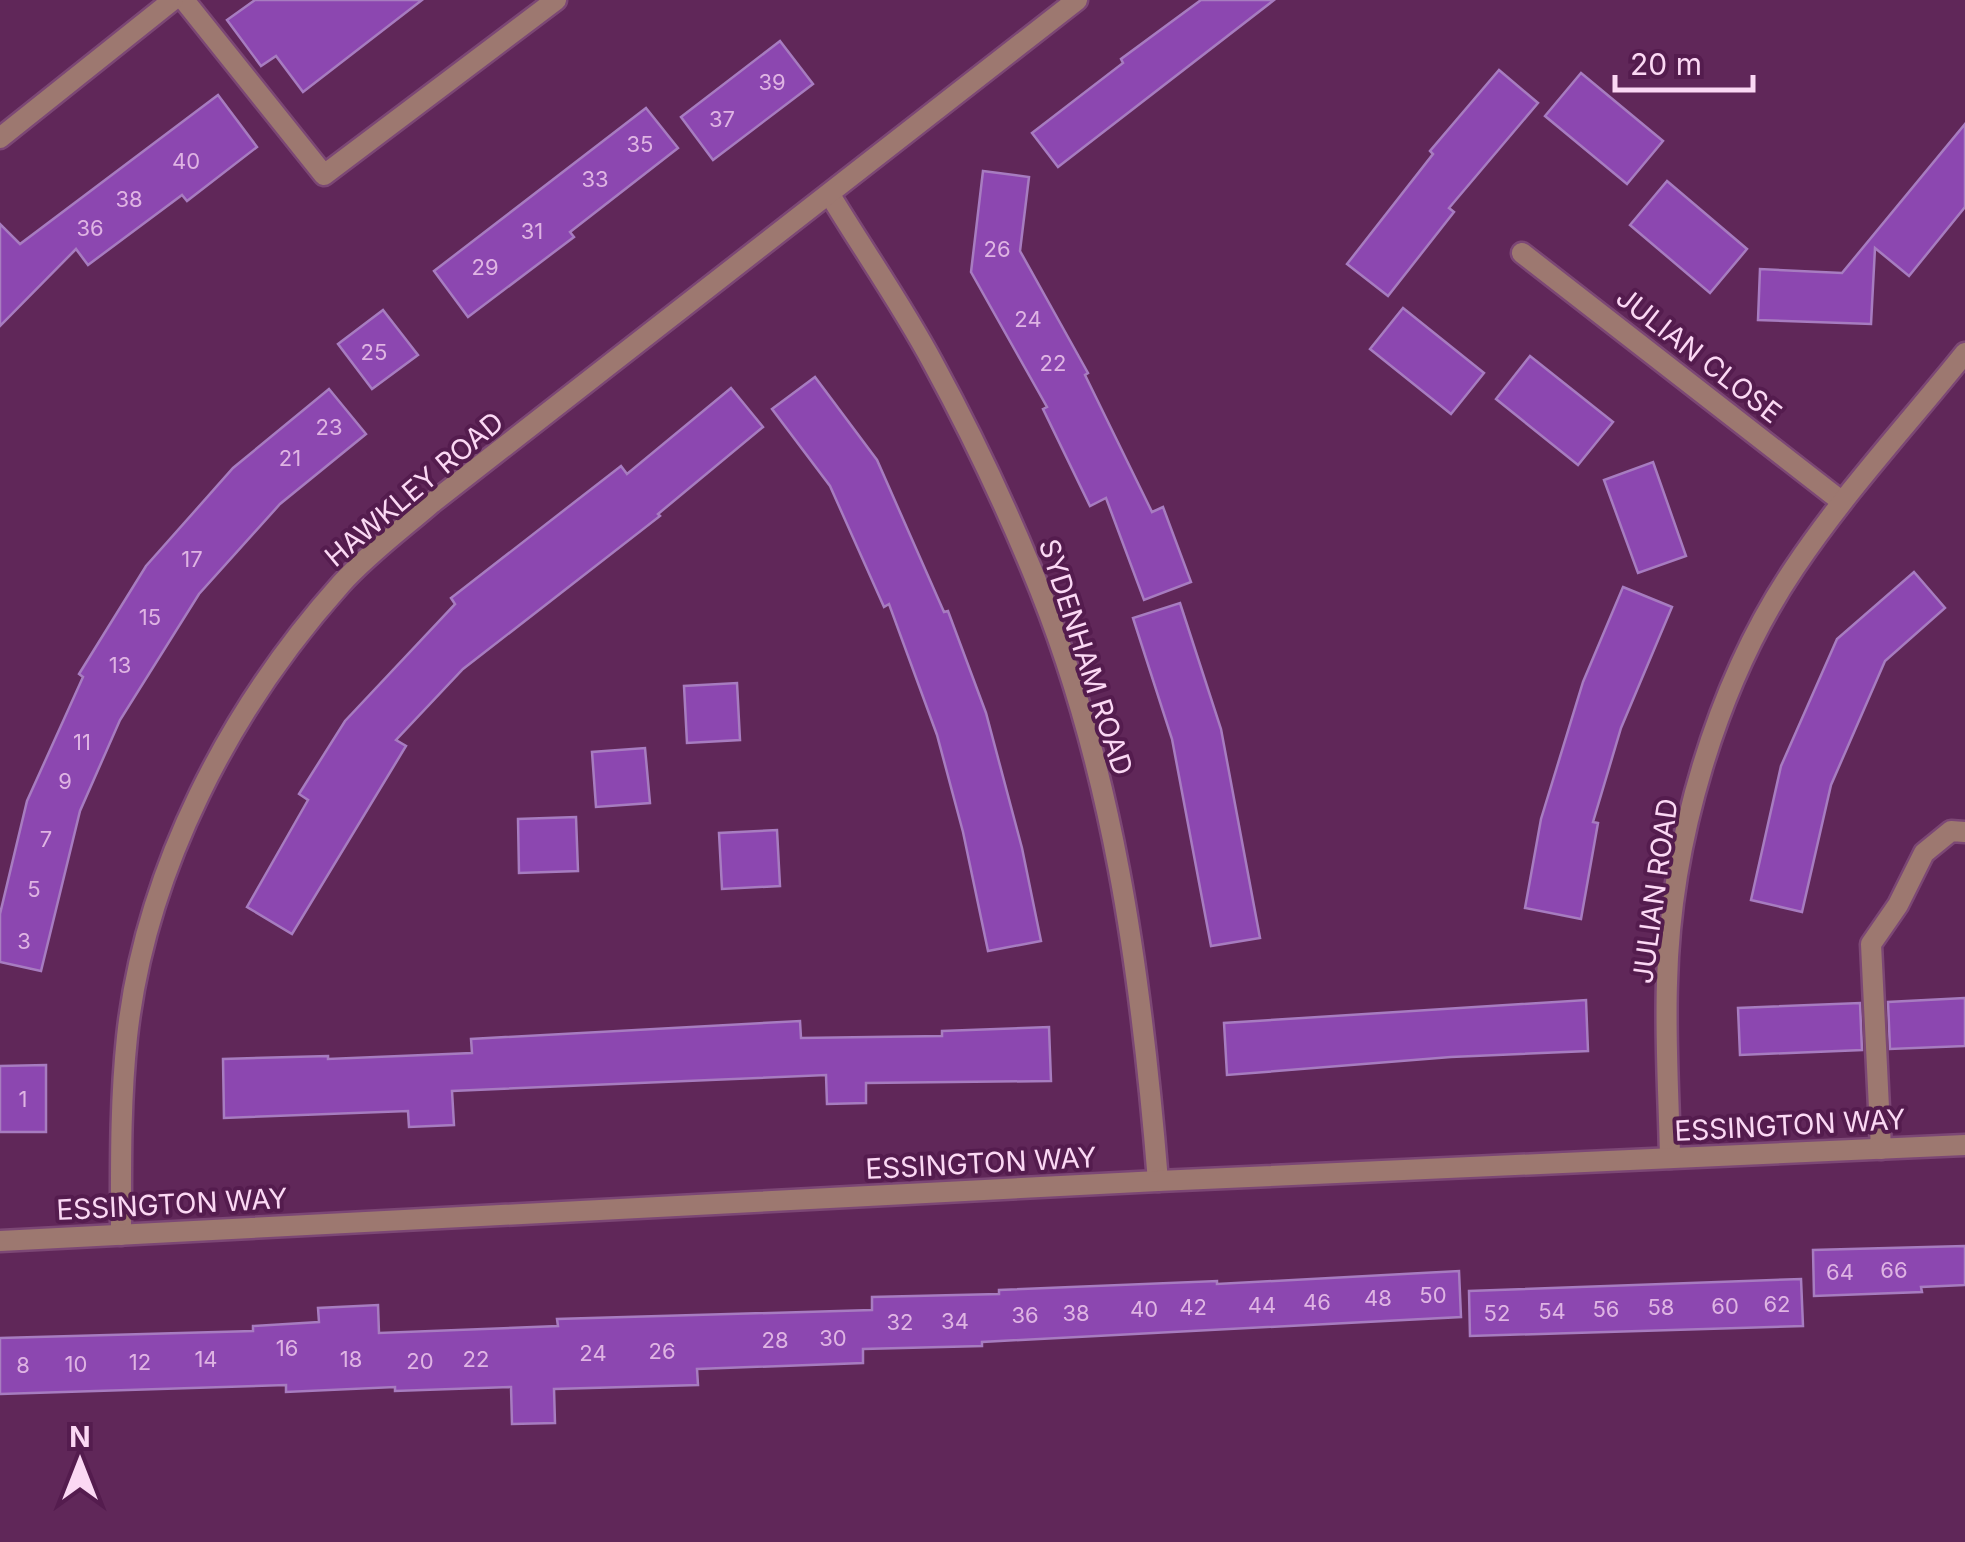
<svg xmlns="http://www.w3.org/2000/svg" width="1965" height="1542" font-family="Inter,sans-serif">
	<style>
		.building { fill: #8c47b0; stroke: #a77cc0; stroke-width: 2.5 }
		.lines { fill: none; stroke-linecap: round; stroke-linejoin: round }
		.service-casing { stroke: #7c4775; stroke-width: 25 }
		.minor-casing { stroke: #7c4775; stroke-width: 25 }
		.service { stroke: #9d7870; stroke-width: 20 }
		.minor { stroke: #9d7870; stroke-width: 20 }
		.labels { text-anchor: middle; stroke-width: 8; stroke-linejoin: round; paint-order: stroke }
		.number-label { font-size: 22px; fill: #dfb4e3 }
		.street-label { font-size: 28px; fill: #fbd8f4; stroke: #541c4e }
	</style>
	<rect width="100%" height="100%" fill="#602759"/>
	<!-- building -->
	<g class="building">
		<polygon points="255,0 422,0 303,92 276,56 261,66 227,20"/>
		<polygon points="1201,0 1274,0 1058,167 1032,133 1123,63 1121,59"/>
		<polygon points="780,41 813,84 713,160 681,117"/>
		<polygon points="1499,70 1538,103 1449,208 1454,212 1388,296 1347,264 1433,154 1430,151"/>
		<polygon points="1581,73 1663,141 1627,184 1545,116"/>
		<polygon points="218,95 257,147 187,201 182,195 88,265 76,249 0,326 0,224 20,244"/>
		<polygon points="646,108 678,148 570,232 574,237 468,317 434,271"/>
		<polygon points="1965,124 1965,207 1909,276 1875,248 1871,324 1758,320 1760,269 1842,273"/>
		<polygon points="983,171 1029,177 1020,251 1088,373 1085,375 1152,512 1163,507 1191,582 1144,600 1106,498 1090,506 1043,409 1047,407 971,272"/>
		<polygon points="1667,181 1747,249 1710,293 1630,225"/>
		<polygon points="1403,308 1484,373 1451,414 1370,349"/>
		<polygon points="383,310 418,355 372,389 338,344"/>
		<polygon points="1530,356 1613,422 1578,465 1496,399"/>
		<polygon points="815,377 877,460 944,612 948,611 986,713 1022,848 1041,941 988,951 963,832 937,735 889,604 884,607 830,486 772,409"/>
		<polygon points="731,388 763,427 658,514 660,516 463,669 396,740 406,746 292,934 247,907 308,800 299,794 345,721 455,604 451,598 621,466 627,474"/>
		<polygon points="329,389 366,434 280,504 199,594 120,720 80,811 41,971 0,962 0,914 27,801 83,677 79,674 146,566 233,468"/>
		<polygon points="1653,462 1686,556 1638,573 1604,480"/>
		<polygon points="1914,572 1945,608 1885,661 1831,785 1802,912 1751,900 1781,766 1837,639"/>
		<polygon points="1623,587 1672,607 1621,728 1593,822 1598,823 1581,919 1525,908 1541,819 1583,682"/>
		<polygon points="1180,603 1221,729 1260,938 1211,946 1172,739 1133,618"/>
		<polygon points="737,683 740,740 687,743 684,686"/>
		<polygon points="645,748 650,803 596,807 592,752"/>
		<polygon points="576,817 578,871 519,873 518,819"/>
		<polygon points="777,830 780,886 722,889 719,833"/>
		<polygon points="1965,998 1965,1046 1890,1049 1888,1002"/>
		<polygon points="1586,1000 1588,1051 1451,1057 1227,1075 1224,1023"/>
		<polygon points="1860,1003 1862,1050 1740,1055 1738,1008"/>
		<polygon points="800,1021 801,1038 942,1036 942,1031 1049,1027 1051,1081 866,1083 866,1103 827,1104 826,1075 452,1091 454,1125 409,1127 408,1111 224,1118 223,1059 328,1056 328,1059 472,1053 471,1039"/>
		<polygon points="46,1065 46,1132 0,1132 0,1066"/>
		<polygon points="1965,1246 1965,1285 1921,1287 1922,1292 1814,1296 1813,1250"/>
		<polygon points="1459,1271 1461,1317 982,1342 982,1346 863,1349 863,1363 697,1369 698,1385 554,1389 555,1423 512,1424 511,1387 395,1391 395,1387 286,1392 286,1385 0,1394 0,1338 253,1331 253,1326 319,1322 318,1308 378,1305 379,1333 558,1326 557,1319 872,1310 872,1297 999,1294 999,1290 1217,1281 1217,1284"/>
		<polygon points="1801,1279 1803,1326 1470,1336 1469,1291"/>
	</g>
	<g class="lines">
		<!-- service casing -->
		<g class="service-casing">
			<g id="service">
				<polyline points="184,0 324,175 556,0"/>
				<polyline points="1881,1149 1871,944 1898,905 1924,853 1951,831 1965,832"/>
			</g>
		</g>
		<!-- minor casing -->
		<g class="minor-casing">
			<g id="minor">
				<polyline points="0,138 173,0"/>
				<path d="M830,195C864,251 902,305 933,363C969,429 1002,498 1031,568C1113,763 1141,972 1158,1181"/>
				<polyline points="1522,253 1841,501"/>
				<path d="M1670,1158C1669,1100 1665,1041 1667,983C1670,843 1716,684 1795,567C1846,491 1908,424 1965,353"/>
				<path d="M121,1235C121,1169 120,1103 127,1037C145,870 231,707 341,584C368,554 402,529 432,503L1077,0"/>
				<polyline points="0,1241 1158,1181 1965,1145"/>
			</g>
		</g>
		<!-- service -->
		<use href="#service" class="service"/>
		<!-- minor -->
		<use href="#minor" class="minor"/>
	</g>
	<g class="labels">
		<!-- number labels -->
		<g class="number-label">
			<text x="772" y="90">39</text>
			<text x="722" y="127">37</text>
			<text x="640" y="152">35</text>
			<text x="186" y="169">40</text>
			<text x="595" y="187">33</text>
			<text x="129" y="207">38</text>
			<text x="90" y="236">36</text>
			<text x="532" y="239">31</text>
			<text x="997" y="257">26</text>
			<text x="485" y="275">29</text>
			<text x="1028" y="327">24</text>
			<text x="374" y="360">25</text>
			<text x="1053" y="371">22</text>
			<text x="329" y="435">23</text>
			<text x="290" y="466">21</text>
			<text x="192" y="567">17</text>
			<text x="150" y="625">15</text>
			<text x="120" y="673">13</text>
			<text x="82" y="750">11</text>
			<text x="65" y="789">9</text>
			<text x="46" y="847">7</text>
			<text x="34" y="897">5</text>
			<text x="24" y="949">3</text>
			<text x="23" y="1107">1</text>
			<text x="1894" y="1278">66</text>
			<text x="1840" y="1280">64</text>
			<text x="1433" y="1303">50</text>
			<text x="1378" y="1306">48</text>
			<text x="1317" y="1310">46</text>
			<text x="1777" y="1312">62</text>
			<text x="1262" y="1313">44</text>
			<text x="1725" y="1314">60</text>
			<text x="1193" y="1315">42</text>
			<text x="1661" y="1315">58</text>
			<text x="1144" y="1317">40</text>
			<text x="1606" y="1317">56</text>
			<text x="1552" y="1319">54</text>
			<text x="1076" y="1321">38</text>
			<text x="1497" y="1321">52</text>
			<text x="1025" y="1323">36</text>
			<text x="955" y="1329">34</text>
			<text x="900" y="1330">32</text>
			<text x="833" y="1346">30</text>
			<text x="775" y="1348">28</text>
			<text x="287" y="1356">16</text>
			<text x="662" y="1359">26</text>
			<text x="593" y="1361">24</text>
			<text x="206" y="1367">14</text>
			<text x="351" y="1367">18</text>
			<text x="476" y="1367">22</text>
			<text x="420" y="1369">20</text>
			<text x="140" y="1370">12</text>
			<text x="76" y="1372">10</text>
			<text x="23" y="1373">8</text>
		</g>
		<!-- street labels -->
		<g class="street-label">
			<text transform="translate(1699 355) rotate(38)" y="10">JULIAN CLOSE</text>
			<text transform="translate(414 489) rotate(-40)" y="10">HAWKLEY ROAD</text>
			<text transform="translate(1086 657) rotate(72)" y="10">SYDENHAM ROAD</text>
			<text transform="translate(1655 891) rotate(-82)" y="10">JULIAN ROAD</text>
			<text transform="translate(1790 1125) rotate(-3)" y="10">ESSINGTON WAY</text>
			<text transform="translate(981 1163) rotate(-3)" y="10">ESSINGTON WAY</text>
			<text transform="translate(172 1204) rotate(-3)" y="10">ESSINGTON WAY</text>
		</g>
	</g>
	<!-- north arrow -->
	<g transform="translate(80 1462)" stroke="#541c4e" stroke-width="8" paint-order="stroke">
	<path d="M0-8L18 38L0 25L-18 38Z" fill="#fbd8f4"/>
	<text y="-15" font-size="28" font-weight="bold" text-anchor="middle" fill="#fbd8f4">N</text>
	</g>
	<!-- scale -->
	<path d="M1615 75v15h138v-15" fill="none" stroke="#fbd8f4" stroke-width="5"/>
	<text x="1630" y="75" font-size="30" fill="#fbd8f4" stroke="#541c4e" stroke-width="8" paint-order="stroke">20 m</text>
</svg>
